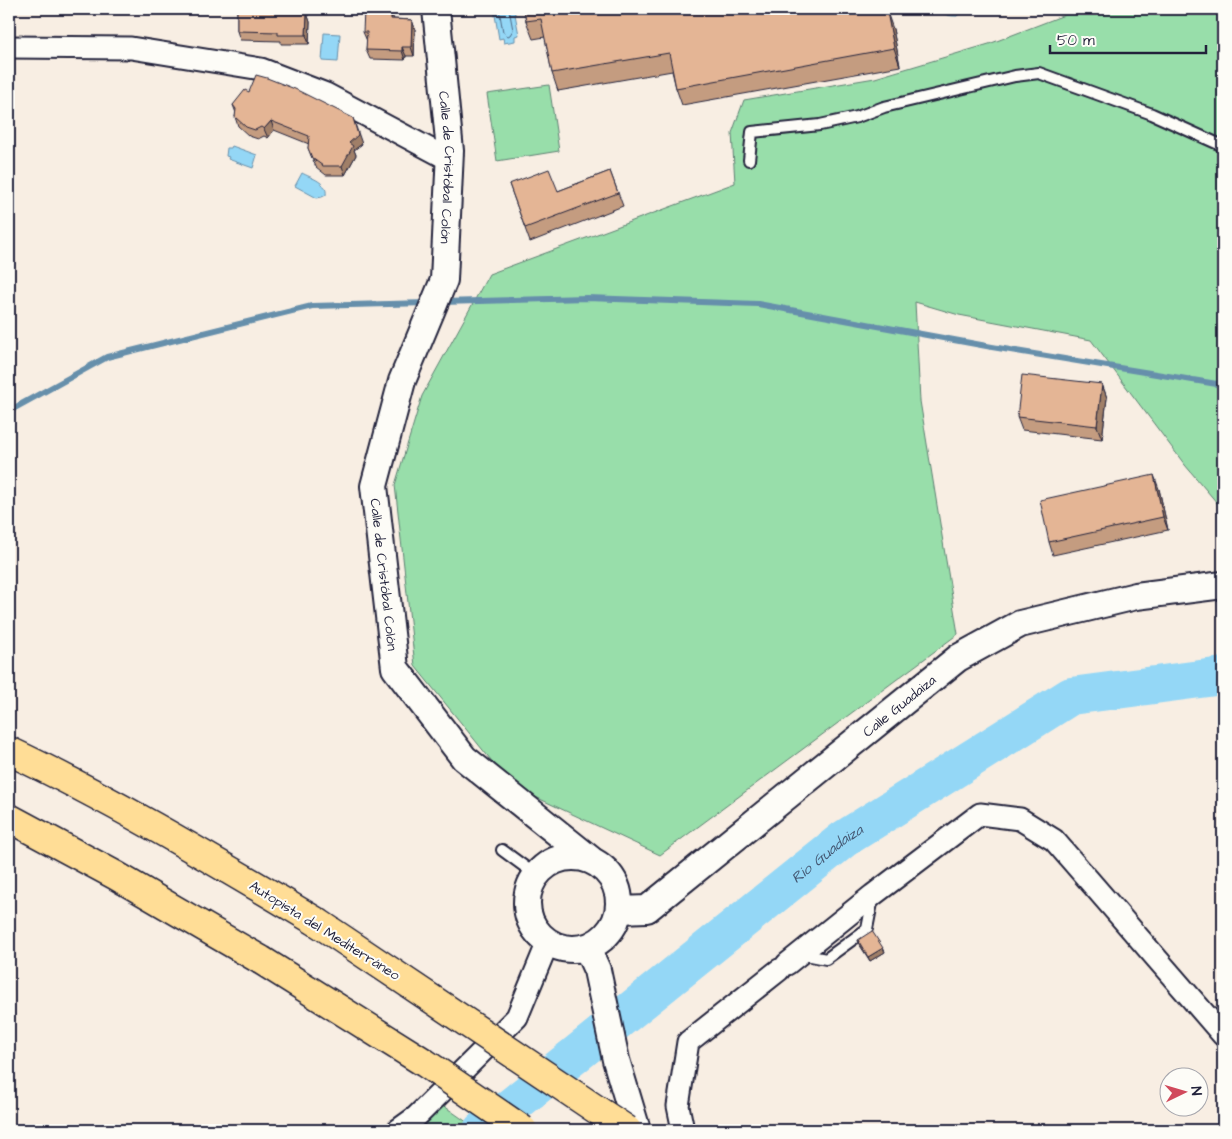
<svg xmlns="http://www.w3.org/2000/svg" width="1232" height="1139" font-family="'Architects Daughter',sans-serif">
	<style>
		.green { fill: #98deaa; stroke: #5d8072 }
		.water { fill: #94d7f6; stroke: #668fab }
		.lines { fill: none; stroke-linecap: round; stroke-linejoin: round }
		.shore { stroke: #506a86; stroke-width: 1 }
		.stream { stroke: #668fab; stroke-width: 6 }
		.river { stroke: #94d7f6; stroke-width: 38 }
		.service-casing { stroke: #22223b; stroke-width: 14 }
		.minor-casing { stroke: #22223b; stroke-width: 25 }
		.tertiary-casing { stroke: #22223b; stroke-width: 30 }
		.motorway-casing { stroke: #22223b; stroke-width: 31 }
		.service { stroke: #fdfcf7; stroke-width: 10 }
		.minor { stroke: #fdfcf7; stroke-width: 21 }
		.tertiary { stroke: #fdfcf7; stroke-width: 26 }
		.motorway { stroke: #ffdd96; stroke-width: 28 }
		.motorway-bridge-casing { stroke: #22223b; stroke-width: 31; stroke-linecap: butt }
		.motorway-bridge { stroke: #ffdd96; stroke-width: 28 }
		.wall { fill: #c49c80; stroke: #22223b }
		.shaded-wall { fill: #a07f68; stroke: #22223b }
		.building { fill: #e4b595; stroke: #22223b }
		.labels { text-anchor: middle; stroke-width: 4; stroke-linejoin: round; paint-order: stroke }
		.street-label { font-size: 14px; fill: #22223b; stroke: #fdfcf7 }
		.water-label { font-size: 15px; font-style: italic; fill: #445873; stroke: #fdfcf7 }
	</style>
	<rect width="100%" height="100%" fill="#f8eee3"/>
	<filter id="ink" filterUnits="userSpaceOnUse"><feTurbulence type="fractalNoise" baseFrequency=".02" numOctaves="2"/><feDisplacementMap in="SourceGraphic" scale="10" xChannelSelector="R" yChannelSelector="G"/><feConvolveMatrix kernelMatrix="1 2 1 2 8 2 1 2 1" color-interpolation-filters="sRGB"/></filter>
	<g filter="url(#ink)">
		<!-- green -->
		<g class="green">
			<polygon points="1080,9 1223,9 1223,510 1185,465 1091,340 959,315 915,302 920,401 958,634 660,855 512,786 415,666 395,485 422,396 489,274 735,183 732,133 744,100 875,78 989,44"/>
			<polygon points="549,85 559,151 497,161 487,94"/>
			<polygon points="434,1099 478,1130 398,1130"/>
		</g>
		<!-- water -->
		<g class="water">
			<polygon points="494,9 514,9 519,35 515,36 515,41 504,43 503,38 499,39"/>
			<path d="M938,9H964L957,16C949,16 944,15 938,9Z"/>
			<polygon points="324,33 340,34 338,62 322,61"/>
			<polygon points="232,146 257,155 253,168 228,159 229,157 226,156 227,148 231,148"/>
			<path d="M302,173C311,178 328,182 326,195L322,197L317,198L295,186Z"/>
		</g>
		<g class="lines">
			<!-- shore -->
			<polyline class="shore" points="499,9 503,32 508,36 510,35 513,30 509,9"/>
			<!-- stream -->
			<g class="stream">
				<polyline points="442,302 587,298 758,304 992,347 1223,385"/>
				<polyline points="9,411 107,357 312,306 427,303"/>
			</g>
			<!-- river -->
			<path class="river" id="s1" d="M482,1130L844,839L1071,696L1223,676"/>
			<!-- service casing -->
			<g class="service-casing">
				<g id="service">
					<polyline points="749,160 752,132 820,125 857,117 884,107 1015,76 1039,73 1152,114 1223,146"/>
					<polyline points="502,850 536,875"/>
					<polyline points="801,954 826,959 867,929 873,898"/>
				</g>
			</g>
			<!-- minor casing -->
			<g class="minor-casing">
				<g id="minor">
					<polyline points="9,47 131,48 261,69 326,94 450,160"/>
					<polyline points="787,964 873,895 980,814 1020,819 1054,840 1223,1035"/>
					<polyline points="398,1130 416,1117 517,1017 548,942"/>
					<polyline points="683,1130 678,1106 688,1042 779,970"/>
				</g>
			</g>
			<!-- tertiary casing -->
			<g class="tertiary-casing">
				<g id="tertiary">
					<path id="s2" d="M436,9L450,151L444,280L402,381L374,486L395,668L464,758L590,859"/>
					<circle cx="573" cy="903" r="46"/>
					<path id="s3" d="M619,910L647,909L958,658L1020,624L1136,596L1223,585"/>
					<polyline points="587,948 597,970 616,1060 637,1130"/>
				</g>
			</g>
			<!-- motorway casing -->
			<g class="motorway-casing">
				<g id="motorway">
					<path d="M9,751C115,801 216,862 317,922"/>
					<polyline points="9,818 115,875 261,960"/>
				</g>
			</g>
			<!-- service -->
			<use href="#service" class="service"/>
			<!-- minor -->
			<use href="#minor" class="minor"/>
			<!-- tertiary -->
			<use href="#tertiary" class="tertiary"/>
			<!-- motorway -->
			<use href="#motorway" class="motorway"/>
			<!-- motorway-bridge casing -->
			<g class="motorway-bridge-casing">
				<g id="motorway-bridge">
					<polyline points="317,922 627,1130"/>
					<polyline points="261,960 425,1063 523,1130"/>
				</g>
			</g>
			<!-- motorway-bridge -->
			<use href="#motorway-bridge" class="motorway-bridge"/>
		</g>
		<!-- wall -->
		<g class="wall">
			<polygon points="237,9 272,9 273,12 307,13 310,22 309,44 281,44 281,41 240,40 237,31"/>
			<polygon points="524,9 876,9 877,13 893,29 900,66 682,105 676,88 672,71 558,91 552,73 545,37 533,39 526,21"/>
			<polygon points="394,19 412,20 415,29 414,56 406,56 405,60 370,59 366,50 367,41 363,32"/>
			<polygon points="249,92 362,144 354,150 356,155 345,175 326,175 316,167 308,148 309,144 274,130 268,138 264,136 258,139 249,136 238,126 235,117 236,113 233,105"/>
			<polygon points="610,171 623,206 530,242 509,184 558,191"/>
			<polygon points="1102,384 1107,398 1102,439 1022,430 1017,417"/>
			<polygon points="1159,489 1168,530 1053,555 1049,542"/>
			<polygon points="858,940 883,948 885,952 870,961 859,944"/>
		</g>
		<!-- shaded-wall -->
		<g class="shaded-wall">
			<polygon points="873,9 876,9 881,30 874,13"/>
			<polygon points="391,11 394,20 391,19"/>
			<polygon points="887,12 893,29 900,66 894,48"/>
			<polygon points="307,13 310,22 309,44 306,35"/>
			<polygon points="412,20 415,29 414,56 411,47"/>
			<polygon points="402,47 406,56 405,60 402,51"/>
			<polygon points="353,118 362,144 354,150 356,155 345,175 342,166 349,143"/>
			<polygon points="271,121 274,130 268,138 264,129"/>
			<polygon points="1102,384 1107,398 1102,439 1097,426"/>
			<polygon points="1154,475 1159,489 1168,530 1163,517"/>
			<polygon points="883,948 885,952 870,961 868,957"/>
		</g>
		<!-- building -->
		<g class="building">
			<polygon points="237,9 271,9 271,12 307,13 306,35 278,35 278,32 237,31"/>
			<polygon points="524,9 873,9 874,13 887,12 894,48 676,88 669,53 552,73 541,19 526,21"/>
			<polygon points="364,10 391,11 391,19 412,20 411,47 402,47 402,51 366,50 367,32 363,32"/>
			<polygon points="256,75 267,78 295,89 353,118 358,135 349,143 353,146 342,166 323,166 312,158 308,148 309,136 271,121 264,129 261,127 255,130 246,127 235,117 236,109 233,105 245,90 249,92"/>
			<polygon points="549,169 558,191 610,171 618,193 525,228 509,184"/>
			<polygon points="1022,375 1102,384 1097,426 1017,417"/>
			<polygon points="1154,475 1163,517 1049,542 1040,500"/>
			<polygon points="872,931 883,948 868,957 858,940"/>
		</g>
	</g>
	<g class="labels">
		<!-- street labels -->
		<g class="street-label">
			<text dy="5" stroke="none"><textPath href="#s2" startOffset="159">Calle de Cristóbal Colón</textPath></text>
			<text dy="5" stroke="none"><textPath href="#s2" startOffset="579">Calle de Cristóbal Colón</textPath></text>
			<text dy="5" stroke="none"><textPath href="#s3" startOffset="352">Calle Guadaiza</textPath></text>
			<text transform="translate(325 930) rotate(32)" y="5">Autopista del Mediterráneo</text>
		</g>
		<!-- water labels -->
		<g class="water-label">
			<text dy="5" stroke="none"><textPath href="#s1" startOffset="442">Rio Guadaiza</textPath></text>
		</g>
	</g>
	<!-- margin -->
	<rect width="1232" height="1139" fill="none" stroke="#fdfcf7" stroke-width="30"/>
	<rect x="15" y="15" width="1202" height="1109" fill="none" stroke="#22223b" stroke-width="2" filter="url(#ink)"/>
	<!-- north arrow -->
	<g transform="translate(1184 1092) rotate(85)"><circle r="24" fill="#fdfcf7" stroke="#a5a5ac"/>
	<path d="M0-4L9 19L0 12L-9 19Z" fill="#d1495b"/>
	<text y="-8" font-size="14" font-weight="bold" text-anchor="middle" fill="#22223b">N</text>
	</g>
	<!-- scale -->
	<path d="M1050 45v8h156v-8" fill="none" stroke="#22223b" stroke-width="2.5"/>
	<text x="1057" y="45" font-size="15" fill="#22223b" stroke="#fdfcf7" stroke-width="4" paint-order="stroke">50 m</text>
</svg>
